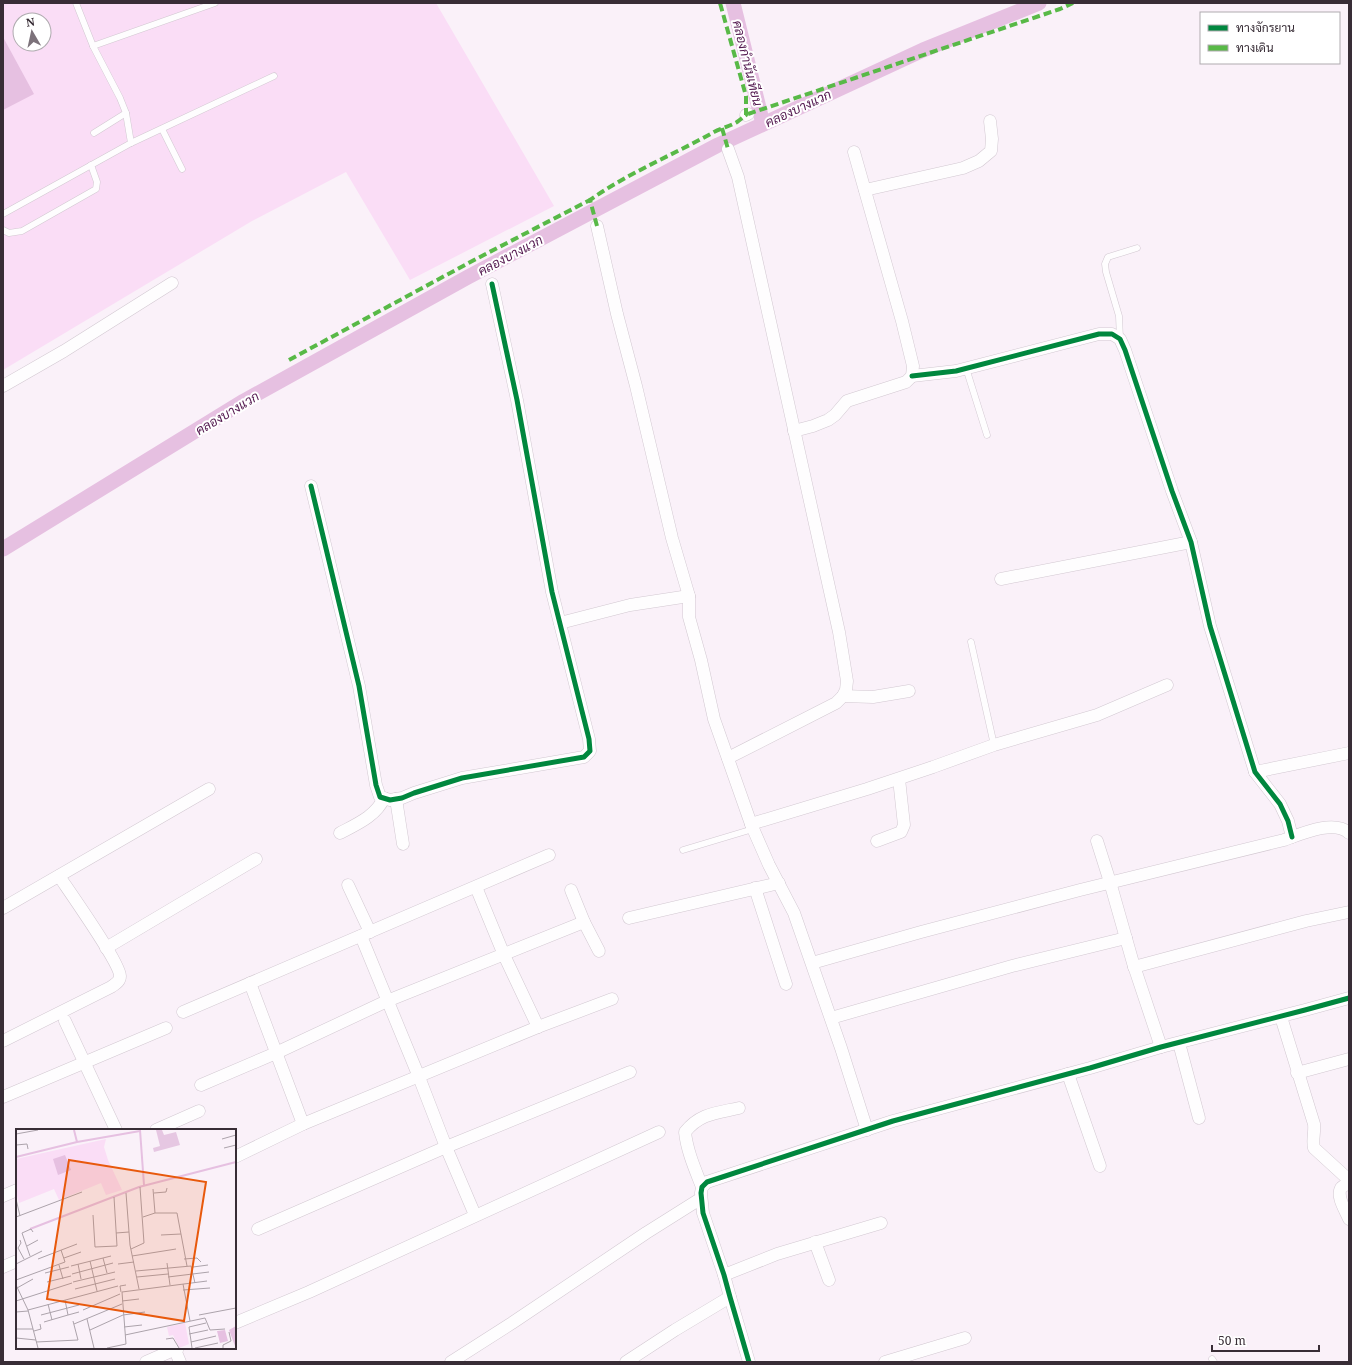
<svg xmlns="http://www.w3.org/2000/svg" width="1352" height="1365" font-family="'Noto Serif',Sarabun,serif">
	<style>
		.green { fill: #faddf6; fill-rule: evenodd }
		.water { fill: #e6c0e1 }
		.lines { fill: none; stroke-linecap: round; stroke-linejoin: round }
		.canal { stroke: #e6c0e1; stroke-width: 15 }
		.lane-casing { stroke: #d2c8d1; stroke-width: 7 }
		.street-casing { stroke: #d2c8d1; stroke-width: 13 }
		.lane { stroke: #fefdfe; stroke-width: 6 }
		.street { stroke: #fefdfe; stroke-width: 12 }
		.quiet { stroke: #58b947; stroke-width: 4; stroke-dasharray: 8 4; stroke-linecap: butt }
		.cycleway-casing { stroke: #fff; stroke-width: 8 }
		.cycleway { stroke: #00873e; stroke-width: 5 }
		.labels { text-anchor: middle; stroke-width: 4; stroke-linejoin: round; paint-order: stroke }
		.water-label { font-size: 13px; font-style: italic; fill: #52174e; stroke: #fff }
		.inset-river { fill: none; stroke: #e6c0e1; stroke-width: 2 }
		.inset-road { fill: none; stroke: #aca3ab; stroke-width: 1 }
		.view { fill: #e8590c; fill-opacity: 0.15; stroke: #e8590c; stroke-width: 2 }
		.inset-edge { fill: none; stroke: #382d36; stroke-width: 2 }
	</style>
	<rect width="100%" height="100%" fill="#faf1f9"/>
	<!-- green -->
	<path class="green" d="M3,3H436L554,206L410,280L346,172L252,221L3,370ZM20,20H44V44H20Z"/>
	<!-- water -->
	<polygon class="water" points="3,37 34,94 3,110"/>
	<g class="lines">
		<!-- canal -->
		<g class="canal">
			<polyline points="733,3 763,124"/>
			<polyline points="3,549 244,401 468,277 718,145 923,50 1039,3"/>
		</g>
		<!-- lane casing -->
		<g class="lane-casing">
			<g id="lane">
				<polyline points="93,46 215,3"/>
				<polyline points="162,129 182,169"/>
				<polyline points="94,133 126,113"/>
				<polyline points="131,143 274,76"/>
				<polyline points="3,214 131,143 126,113 120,98 93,46 76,3"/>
				<polyline points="3,230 9,233 22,231 96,189 97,182 91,165"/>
				<polyline points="1120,339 1119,316 1106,272 1105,264 1108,257 1137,248"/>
				<polyline points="966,368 987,435"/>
				<polyline points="971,642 994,745"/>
				<polyline points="683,850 753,829"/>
				<polyline points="1212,1359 1214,1362"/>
			</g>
		</g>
		<!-- street casing -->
		<g class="street-casing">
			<g id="street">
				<polyline points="746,115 748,114"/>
				<polyline points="728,149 738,177 839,632 847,681 846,690 843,696 836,703 728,758"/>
				<polyline points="865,190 963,168 979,161 991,151 992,139 990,121"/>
				<polyline points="597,226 617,314 636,386 672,538 689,596 689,617 701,660 714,719 751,824 769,865 794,913 841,1048 867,1130"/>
				<polyline points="912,376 956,371 1099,334 1112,334 1120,339 1125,350 1172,491 1191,542 1210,626 1255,772 1280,804 1288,821 1292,837"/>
				<polyline points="3,386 64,351 172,283"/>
				<polyline points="794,431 813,426 828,420 835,415 847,401 906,382 912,376 913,366 902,321 854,152"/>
				<polyline points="311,486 359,686 376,785 380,797 390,800 402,798 414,793 462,778 584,757 590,751 589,739 552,592 517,400 492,284"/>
				<polyline points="1001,579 1191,542"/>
				<polyline points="560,623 630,605 689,596"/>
				<polyline points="843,696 873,697 909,691"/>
				<polyline points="1255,772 1349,753"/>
				<polyline points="396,799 403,844"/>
				<polyline points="751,824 867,789 933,767 994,745 1097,715 1167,685"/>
				<path d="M340,833C357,824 376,816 384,798"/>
				<polyline points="877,841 901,832 904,825 899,779"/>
				<polyline points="1097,841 1110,882 1133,963 1161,1047"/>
				<polyline points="348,885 370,932"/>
				<polyline points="476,887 504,955 538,1027"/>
				<polyline points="755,888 786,984"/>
				<polyline points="571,890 584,922 599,951"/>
				<polyline points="3,908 209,789"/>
				<polyline points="629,918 779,883"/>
				<polyline points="361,936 419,1077 446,1147 475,1215"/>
				<polyline points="106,948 256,859"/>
				<path d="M812,963L921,932L1080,890L1284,840C1301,834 1334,819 1349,833"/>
				<polyline points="1134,967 1306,921 1349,912"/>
				<polyline points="250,983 303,1124"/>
				<polyline points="183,1012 549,855"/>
				<path d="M1281,1017L1314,1124C1315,1133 1312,1140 1314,1148L1349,1180"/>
				<polyline points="831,1018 1012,966 1126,938"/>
				<polyline points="65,1021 116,1130"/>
				<path d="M3,1041L111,987C115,984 120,982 120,976C120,963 69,891 59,876"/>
				<polyline points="1179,1043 1199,1118"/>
				<polyline points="1297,1073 1349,1059"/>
				<polyline points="1068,1074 1100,1166"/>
				<polyline points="201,1085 276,1053 387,1001 584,922"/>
				<polyline points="3,1097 166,1028"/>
				<polyline points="156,1130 199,1111"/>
				<polyline points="235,1157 303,1124 538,1027 612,999"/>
				<path d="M1349,1182C1347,1184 1343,1186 1341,1188C1336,1197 1346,1211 1349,1219"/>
				<path d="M702,1187C695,1169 687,1151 685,1132C700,1113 717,1113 739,1108"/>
				<polyline points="3,1196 17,1190"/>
				<polyline points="258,1229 446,1147 630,1072"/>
				<polyline points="815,1242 829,1280"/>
				<polyline points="3,1267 17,1261"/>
				<polyline points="724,1275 777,1254 881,1223"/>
				<polyline points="235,1323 309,1292 659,1132"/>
				<polyline points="175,1350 180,1362"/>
				<polyline points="146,1362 178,1348"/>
				<polyline points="451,1362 512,1323 646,1233 700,1199"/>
				<polyline points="626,1362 675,1330 730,1297"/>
				<polyline points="749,1362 730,1297 724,1275 703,1213 701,1193 702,1187 707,1182 893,1121 1090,1068 1161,1047 1305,1010 1349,998"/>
				<polyline points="885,1362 965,1338"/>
			</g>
		</g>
		<!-- lane -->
		<use href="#lane" class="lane"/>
		<!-- street -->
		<use href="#street" class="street"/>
		<!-- quiet -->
		<g class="quiet">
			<polyline points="748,114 1060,9 1073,3"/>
			<polyline points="722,128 728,149"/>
			<path d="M597,226L590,200C628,173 673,155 714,132C722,128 730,126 737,122C740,120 743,117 746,115V96L720,3"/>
			<polyline points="289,360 476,259 590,200"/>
		</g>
		<!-- cycleway casing -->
		<g class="cycleway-casing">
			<g id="cycleway">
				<polyline points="912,376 956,371 1099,334 1112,334 1120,339 1125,350 1172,491 1191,542 1210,626 1255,772 1280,804 1288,821 1292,837"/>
				<polyline points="311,486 359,686 376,785 380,797 390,800 402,798 414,793 462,778 584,757 590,751 589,739 552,592 517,400 492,284"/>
				<polyline points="749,1362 730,1297 724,1275 703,1213 701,1193 702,1187 707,1182 893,1121 1090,1068 1161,1047 1305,1010 1349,998"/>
			</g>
		</g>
		<!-- cycleway -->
		<use href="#cycleway" class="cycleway"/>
	</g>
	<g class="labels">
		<!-- water labels -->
		<g class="water-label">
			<text transform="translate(748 63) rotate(76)" y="5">คลองกำนันเทียน</text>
			<text transform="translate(798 108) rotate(-25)" y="5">คลองบางแวก</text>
			<text transform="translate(510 255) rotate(-28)" y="5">คลองบางแวก</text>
			<text transform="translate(227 413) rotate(-31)" y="5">คลองบางแวก</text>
		</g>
	</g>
	<!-- overview -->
	<g transform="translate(16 1129)">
		<rect width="220" height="220" fill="#faf1f9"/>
		<path d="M90,10L88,18L92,31L106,61L90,66L85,54L43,71L38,60L3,74L0,63V30ZM169,194L173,215L163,219L157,206L153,207L151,198Z" fill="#faddf6"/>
		<path d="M140,1H146L148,6L160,3L164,16L138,23L137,19L144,17Z" fill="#e6c7e2"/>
		<path d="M49,26L55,41L42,46L37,30ZM220,197V217H219L213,201ZM209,201L212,212L204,214L201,202Z" fill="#e6c0e1"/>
		<path class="inset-river" d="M58,1L61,13M124,1L128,56M0,28L61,13L124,2M14,100L123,58L220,33"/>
		<path class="inset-road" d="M0,5L22,1M206,10L220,6M0,16L11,15L12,20M208,19L220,16M110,64L114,116L123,160M138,64L150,63L151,59M0,70L4,87M139,84H161L171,137M77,86L79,118L101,117L98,68M0,88L66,63M127,88L139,84L137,60M100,104L113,103M145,106L165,105M4,111L5,114L2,119L8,130M11,117L22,111M115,120L128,114L124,58M14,127L6,104L15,100L17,103M116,127L160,120M48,129L65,123M87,129L91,144M22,130L61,115M168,130L181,129L185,133M74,132L81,162M151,134L154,156M0,135L26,122M62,135L65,150M102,135L118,133M43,136L47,150M55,137L95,127M177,138L192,136M120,142L175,137L179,154M29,144L53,138M56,145L97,134M121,148L152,145M152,148L193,143M0,151L49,133L45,121M31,153L55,147M57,153L99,143M167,155L174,192M0,156L12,181L22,219M1,159L17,150M59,160L99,150M167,161L194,159M105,163L104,157L110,156M49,171L52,186L63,183M0,172L56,154M106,172L123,170M32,175L36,191M12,181L102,157M67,181L104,165M0,183L12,182M25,186L63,176M183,186L220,179M71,190L78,219M28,193L52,186M58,195L106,175M108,198L126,196M0,200H17M74,201L107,186L129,183M18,202L25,200L24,195M173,205L192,201M109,206L189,189L194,201L209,200M0,209L20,211M150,210L157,209L163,219M20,213L62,211L57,192M175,213L200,207M91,219L110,215L106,163L191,152M176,219L173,198L190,194M179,219L202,214M207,219V216L215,212L213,203"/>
		<path class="view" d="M53,31L190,53L168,192L31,170Z"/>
		<rect width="220" height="220" class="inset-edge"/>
	</g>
	<!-- border -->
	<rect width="1352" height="1365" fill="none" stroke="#382d36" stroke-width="8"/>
	<!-- legend -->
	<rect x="1200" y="12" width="140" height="52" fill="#ffffff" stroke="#afabaf"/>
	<rect x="1208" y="25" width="20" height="6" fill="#00873e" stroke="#afabaf"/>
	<text x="1236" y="32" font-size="12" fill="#382d36">ทางจักรยาน</text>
	<rect x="1208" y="45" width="20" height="6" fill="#58b947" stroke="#afabaf"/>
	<text x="1236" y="52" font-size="12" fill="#382d36">ทางเดิน</text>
	<!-- north arrow -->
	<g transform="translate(32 32) rotate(351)"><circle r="19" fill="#ffffff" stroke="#afabaf"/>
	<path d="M0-3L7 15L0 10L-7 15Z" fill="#7c727a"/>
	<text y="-6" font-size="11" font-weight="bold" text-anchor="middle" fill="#382d36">N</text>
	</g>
	<!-- scale -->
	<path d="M1212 1345v6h107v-6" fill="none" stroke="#382d36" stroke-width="2"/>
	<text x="1218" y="1345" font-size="12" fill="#382d36" stroke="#ffffff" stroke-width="3" paint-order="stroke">50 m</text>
</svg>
